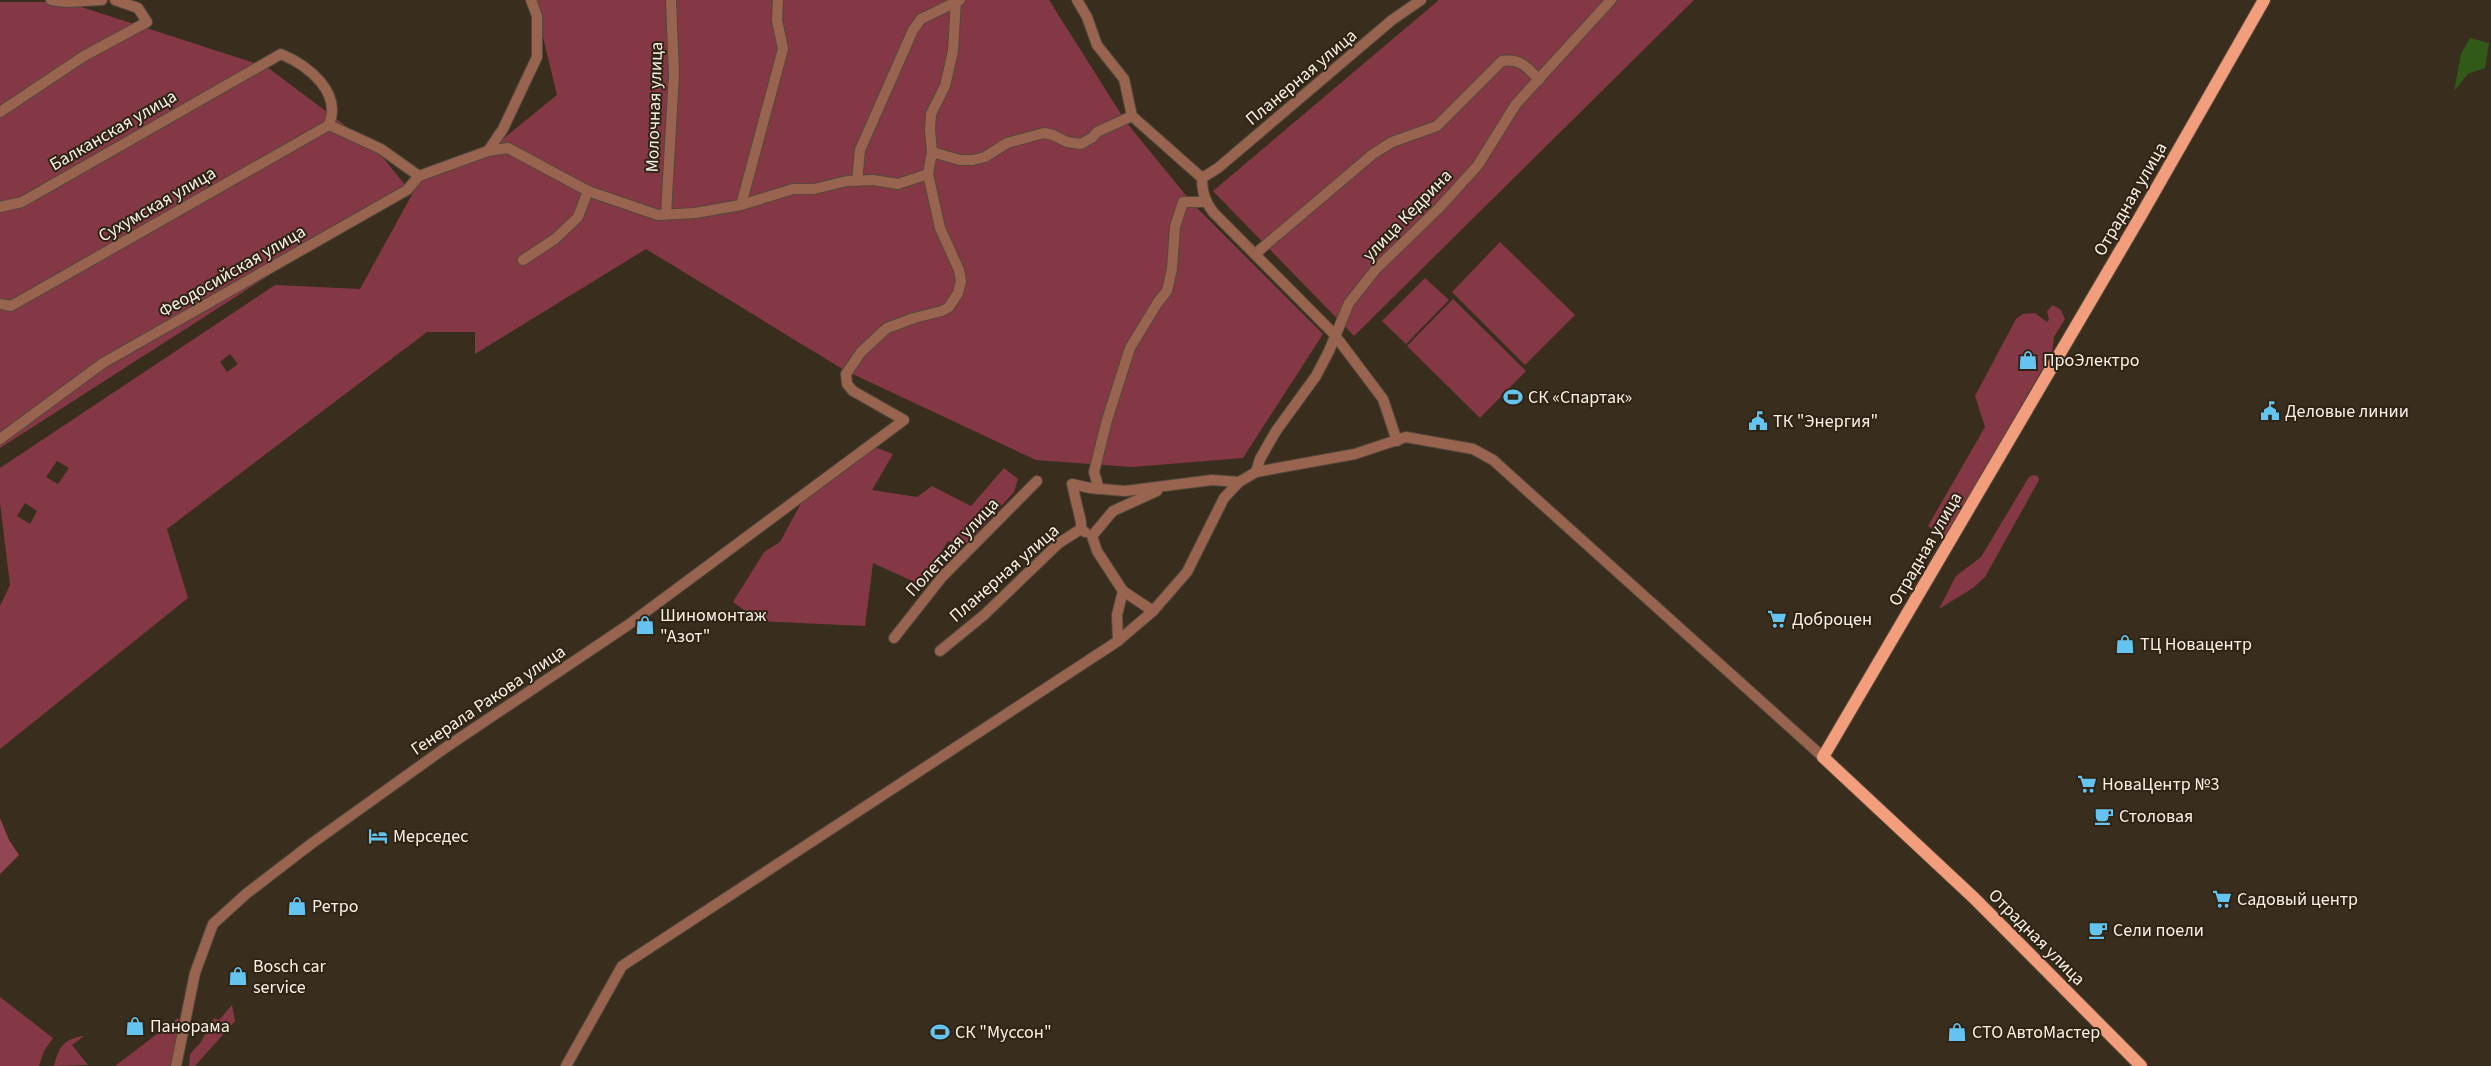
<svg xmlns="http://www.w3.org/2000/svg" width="2491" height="1066" font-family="'Source Sans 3',sans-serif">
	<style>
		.green { fill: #843846; fill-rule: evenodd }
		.forest { fill: #924552 }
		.water { fill: #315918 }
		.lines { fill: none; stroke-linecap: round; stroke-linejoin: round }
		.minor-casing { stroke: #54483a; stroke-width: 12 }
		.major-casing { stroke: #54483a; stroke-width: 14 }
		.minor { stroke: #986450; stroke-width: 10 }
		.major { stroke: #f29d7c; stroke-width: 12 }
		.labels { text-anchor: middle; stroke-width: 4; stroke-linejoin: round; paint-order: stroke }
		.street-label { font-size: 18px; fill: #f9f1e7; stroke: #2f2314 }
		.poi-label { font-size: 18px; fill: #f9f1e7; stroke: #2f2314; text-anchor: start }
	</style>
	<rect width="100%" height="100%" fill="#392d1e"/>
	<!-- green -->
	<g class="green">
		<path d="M534,0H1049L1126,122L1193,204L1323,334L1243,458L1132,467L1036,460L844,370L646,249L475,354V332H427L167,529L188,598L0,749V606L10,585L0,503V468L275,285L360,289L420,180L488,151L557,95ZM230,354L238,364L227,372L220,362ZM57,461L69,468L58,484L46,477ZM25,503L37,511L30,524L17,516Z"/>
		<polygon points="1439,0 1694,0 1354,336 1213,191"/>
		<polygon points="0,2 66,2 267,67 375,148 407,187 0,448"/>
		<polygon points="1500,242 1575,315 1525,365 1452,292"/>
		<polygon points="1425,278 1449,300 1406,344 1382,321"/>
		<polygon points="1453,299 1526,371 1480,418 1407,346"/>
		<polygon points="2053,305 2061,310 2065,319 2054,337 2052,352 1946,537 1928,526 1985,427 1975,396 2016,319 2023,314 2035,313 2047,322 2049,320 2047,311"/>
		<polygon points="872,446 893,454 872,490 917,497 932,486 971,506 1004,468 1018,479 1014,492 965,545 948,541 921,585 873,563 865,626 759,621 733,602 764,552 780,542 805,496"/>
		<polygon points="2033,475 2038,476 2039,480 1985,577 1973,588 1939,609 1956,576 1981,557 2029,477"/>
		<polygon points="0,997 53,1038 44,1051 39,1066 0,1066"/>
		<polygon points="232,1005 235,1021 195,1066 189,1066 190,1054 201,1042 214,1018 219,1020"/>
		<polygon points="178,1018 180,1022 171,1066 115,1066"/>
		<path d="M84,1036L72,1045L88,1065L54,1066C59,1046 64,1039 84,1036Z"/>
	</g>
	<!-- forest -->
	<polygon class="forest" points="0,818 9,840 19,855 0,874"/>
	<!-- water -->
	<polygon class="water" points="2470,38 2489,43 2485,68 2468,74 2454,91 2461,54"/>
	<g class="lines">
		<!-- minor casing -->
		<g class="minor-casing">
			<g id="minor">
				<polyline points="51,0 66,2 102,0"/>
				<path d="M1077,0L1087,17L1097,45L1124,79L1132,116L1202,178C1202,192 1205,201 1213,212L1334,334L1383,399L1397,441"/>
				<polyline points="0,112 84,56 147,22 138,8 115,0"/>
				<polyline points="488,151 503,129 537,57 537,16 531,0"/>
				<polyline points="932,152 960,160 973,160 985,157 1007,143 1044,133 1053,135 1067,142 1081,144 1093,137 1097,132 1132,116"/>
				<polyline points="1202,178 1218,168 1392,20 1421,0"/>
				<polyline points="857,181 860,150 913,30 921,19 960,0"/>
				<polyline points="741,205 783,49 777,20 778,0"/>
				<path d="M0,207L22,202L281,54C309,66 342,92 329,125L381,149L419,176"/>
				<polyline points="666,214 674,74 671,0"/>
				<path d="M1255,254L1373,154L1392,142L1437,126L1502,61C1521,58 1528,68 1539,80"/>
				<polyline points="523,260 555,239 578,217 588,191"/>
				<polyline points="0,304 11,306 329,125"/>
				<polyline points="0,439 103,363 407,190 419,176 488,151 508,148 588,191 658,215 695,213 741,205 793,189 814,189 847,181 873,180 898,184 928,174"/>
				<polyline points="1256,472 1260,459 1276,431 1316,376 1329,351 1349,303 1376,269 1440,207 1478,165 1516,104 1611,0"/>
				<polyline points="1099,489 1094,472 1107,420 1130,348 1158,302 1167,291 1172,269 1175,227 1183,202 1206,202"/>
				<polyline points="1081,529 1081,522 1072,484 1090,488 1125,491 1212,480 1239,482"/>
				<polyline points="1123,591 1153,611"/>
				<polyline points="894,638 942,577 1037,481"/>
				<polyline points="1118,641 1117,615 1123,591 1097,551 1092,536 1113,511 1157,491"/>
				<polyline points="940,651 984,615 1059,543 1081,529 1085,532"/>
				<polyline points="176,1066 195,973 213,924 246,894 311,844 445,748 628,625 904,420 853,391 847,384 846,374 861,352 887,328 914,318 942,311 949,307 958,293 961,281 959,270 940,228 928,174 932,152 930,130 931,114 945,86 953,51 956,0"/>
				<polyline points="566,1066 622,966 1118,641 1153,611 1187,572 1224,498 1239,482 1256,472 1355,454 1406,437 1473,449 1493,460 1823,757"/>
			</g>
		</g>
		<!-- major casing -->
		<g class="major-casing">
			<polyline id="major" points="2141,1066 1974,898 1823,757 2140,217 2264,0"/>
		</g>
		<!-- minor -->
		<use href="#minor" class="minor"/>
		<!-- major -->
		<use href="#major" class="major"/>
	</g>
	<!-- icons -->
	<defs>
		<g id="shop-bare" transform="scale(1.5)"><path d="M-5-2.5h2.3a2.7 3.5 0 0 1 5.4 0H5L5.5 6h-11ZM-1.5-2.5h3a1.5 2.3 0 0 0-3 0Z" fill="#65c4ef" stroke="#2f2314" stroke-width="2.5" paint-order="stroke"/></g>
		<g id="stadium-bare" transform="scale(1.5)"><path d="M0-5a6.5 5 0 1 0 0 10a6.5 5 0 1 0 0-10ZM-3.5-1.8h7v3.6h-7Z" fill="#65c4ef" stroke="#2f2314" stroke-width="2.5" paint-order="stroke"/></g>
		<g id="civic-bare" transform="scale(1.5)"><path d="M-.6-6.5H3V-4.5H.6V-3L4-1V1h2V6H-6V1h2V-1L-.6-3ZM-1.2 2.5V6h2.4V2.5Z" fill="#65c4ef" stroke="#2f2314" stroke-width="2.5" paint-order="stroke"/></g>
		<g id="supermarket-bare" transform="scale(1.5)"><path d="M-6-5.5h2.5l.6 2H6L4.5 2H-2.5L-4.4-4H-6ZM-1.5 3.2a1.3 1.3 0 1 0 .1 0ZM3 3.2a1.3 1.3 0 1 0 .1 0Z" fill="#65c4ef" stroke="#2f2314" stroke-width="2.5" paint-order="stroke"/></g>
		<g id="cafe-bare" transform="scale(1.5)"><path d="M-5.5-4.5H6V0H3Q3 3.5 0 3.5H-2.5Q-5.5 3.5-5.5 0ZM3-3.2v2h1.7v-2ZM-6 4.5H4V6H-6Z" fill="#65c4ef" stroke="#2f2314" stroke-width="2.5" paint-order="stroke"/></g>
		<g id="hotel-bare" transform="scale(1.5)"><path d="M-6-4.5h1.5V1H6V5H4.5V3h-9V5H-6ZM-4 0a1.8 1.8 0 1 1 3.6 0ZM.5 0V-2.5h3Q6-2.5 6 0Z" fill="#65c4ef" stroke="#2f2314" stroke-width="2.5" paint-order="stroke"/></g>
	</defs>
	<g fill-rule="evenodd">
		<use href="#shop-bare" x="2028" y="360"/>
		<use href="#stadium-bare" x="1513" y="397"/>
		<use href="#civic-bare" x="2270" y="411"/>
		<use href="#civic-bare" x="1758" y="421"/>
		<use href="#supermarket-bare" x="1777" y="619"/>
		<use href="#shop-bare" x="645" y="625"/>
		<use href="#shop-bare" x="2125" y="644"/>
		<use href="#supermarket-bare" x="2087" y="784"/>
		<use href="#cafe-bare" x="2104" y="816"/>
		<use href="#hotel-bare" x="378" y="836"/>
		<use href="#supermarket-bare" x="2222" y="899"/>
		<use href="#shop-bare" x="297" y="906"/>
		<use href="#cafe-bare" x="2098" y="930"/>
		<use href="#shop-bare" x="238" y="976"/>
		<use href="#shop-bare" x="135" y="1026"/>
		<use href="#stadium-bare" x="940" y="1032"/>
		<use href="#shop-bare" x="1957" y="1032"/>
	</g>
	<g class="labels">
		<!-- street labels -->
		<g class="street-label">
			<text transform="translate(1301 77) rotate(-40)" y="6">Планерная улица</text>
			<text transform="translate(654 107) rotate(-88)" y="6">Молочная улица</text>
			<text transform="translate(113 130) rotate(-30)" y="6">Балканская улица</text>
			<text transform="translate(2130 199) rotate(-60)" y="6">Отрадная улица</text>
			<text transform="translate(157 204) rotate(-30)" y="6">Сухумская улица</text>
			<text transform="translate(1407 215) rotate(-46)" y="6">улица Кедрина</text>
			<text transform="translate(232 271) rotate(-30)" y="6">Феодосийская улица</text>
			<text transform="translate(952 547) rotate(-47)" y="6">Полетная улица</text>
			<text transform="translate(1925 549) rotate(-60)" y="6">Отрадная улица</text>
			<text transform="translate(1004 573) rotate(-41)" y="6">Планерная улица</text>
			<text transform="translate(488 700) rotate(-34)" y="6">Генерала Ракова улица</text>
			<text transform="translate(2037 937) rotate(45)" y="6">Отрадная улица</text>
		</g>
		<!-- poi labels -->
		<g class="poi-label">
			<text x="2043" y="366">ПроЭлектро</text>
			<text x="1528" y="403">СК «Спартак»</text>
			<text x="2285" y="417">Деловые линии</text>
			<text x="1773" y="427">ТК "Энергия"</text>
			<text x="660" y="621">Шиномонтаж<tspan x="660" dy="21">"Азот"</tspan></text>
			<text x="1792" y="625">Доброцен</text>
			<text x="2140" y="650">ТЦ Новацентр</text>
			<text x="2102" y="790">НоваЦентр №3</text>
			<text x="2119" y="822">Столовая</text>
			<text x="393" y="842">Мерседес</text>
			<text x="2237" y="905">Садовый центр</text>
			<text x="312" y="912">Ретро</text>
			<text x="2113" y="936">Сели поели</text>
			<text x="253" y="972">Bosch car<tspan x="253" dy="21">service</tspan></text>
			<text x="150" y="1032">Панорама</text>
			<text x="955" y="1038">СК "Муссон"</text>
			<text x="1972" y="1038">СТО АвтоМастер</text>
		</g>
	</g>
</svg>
